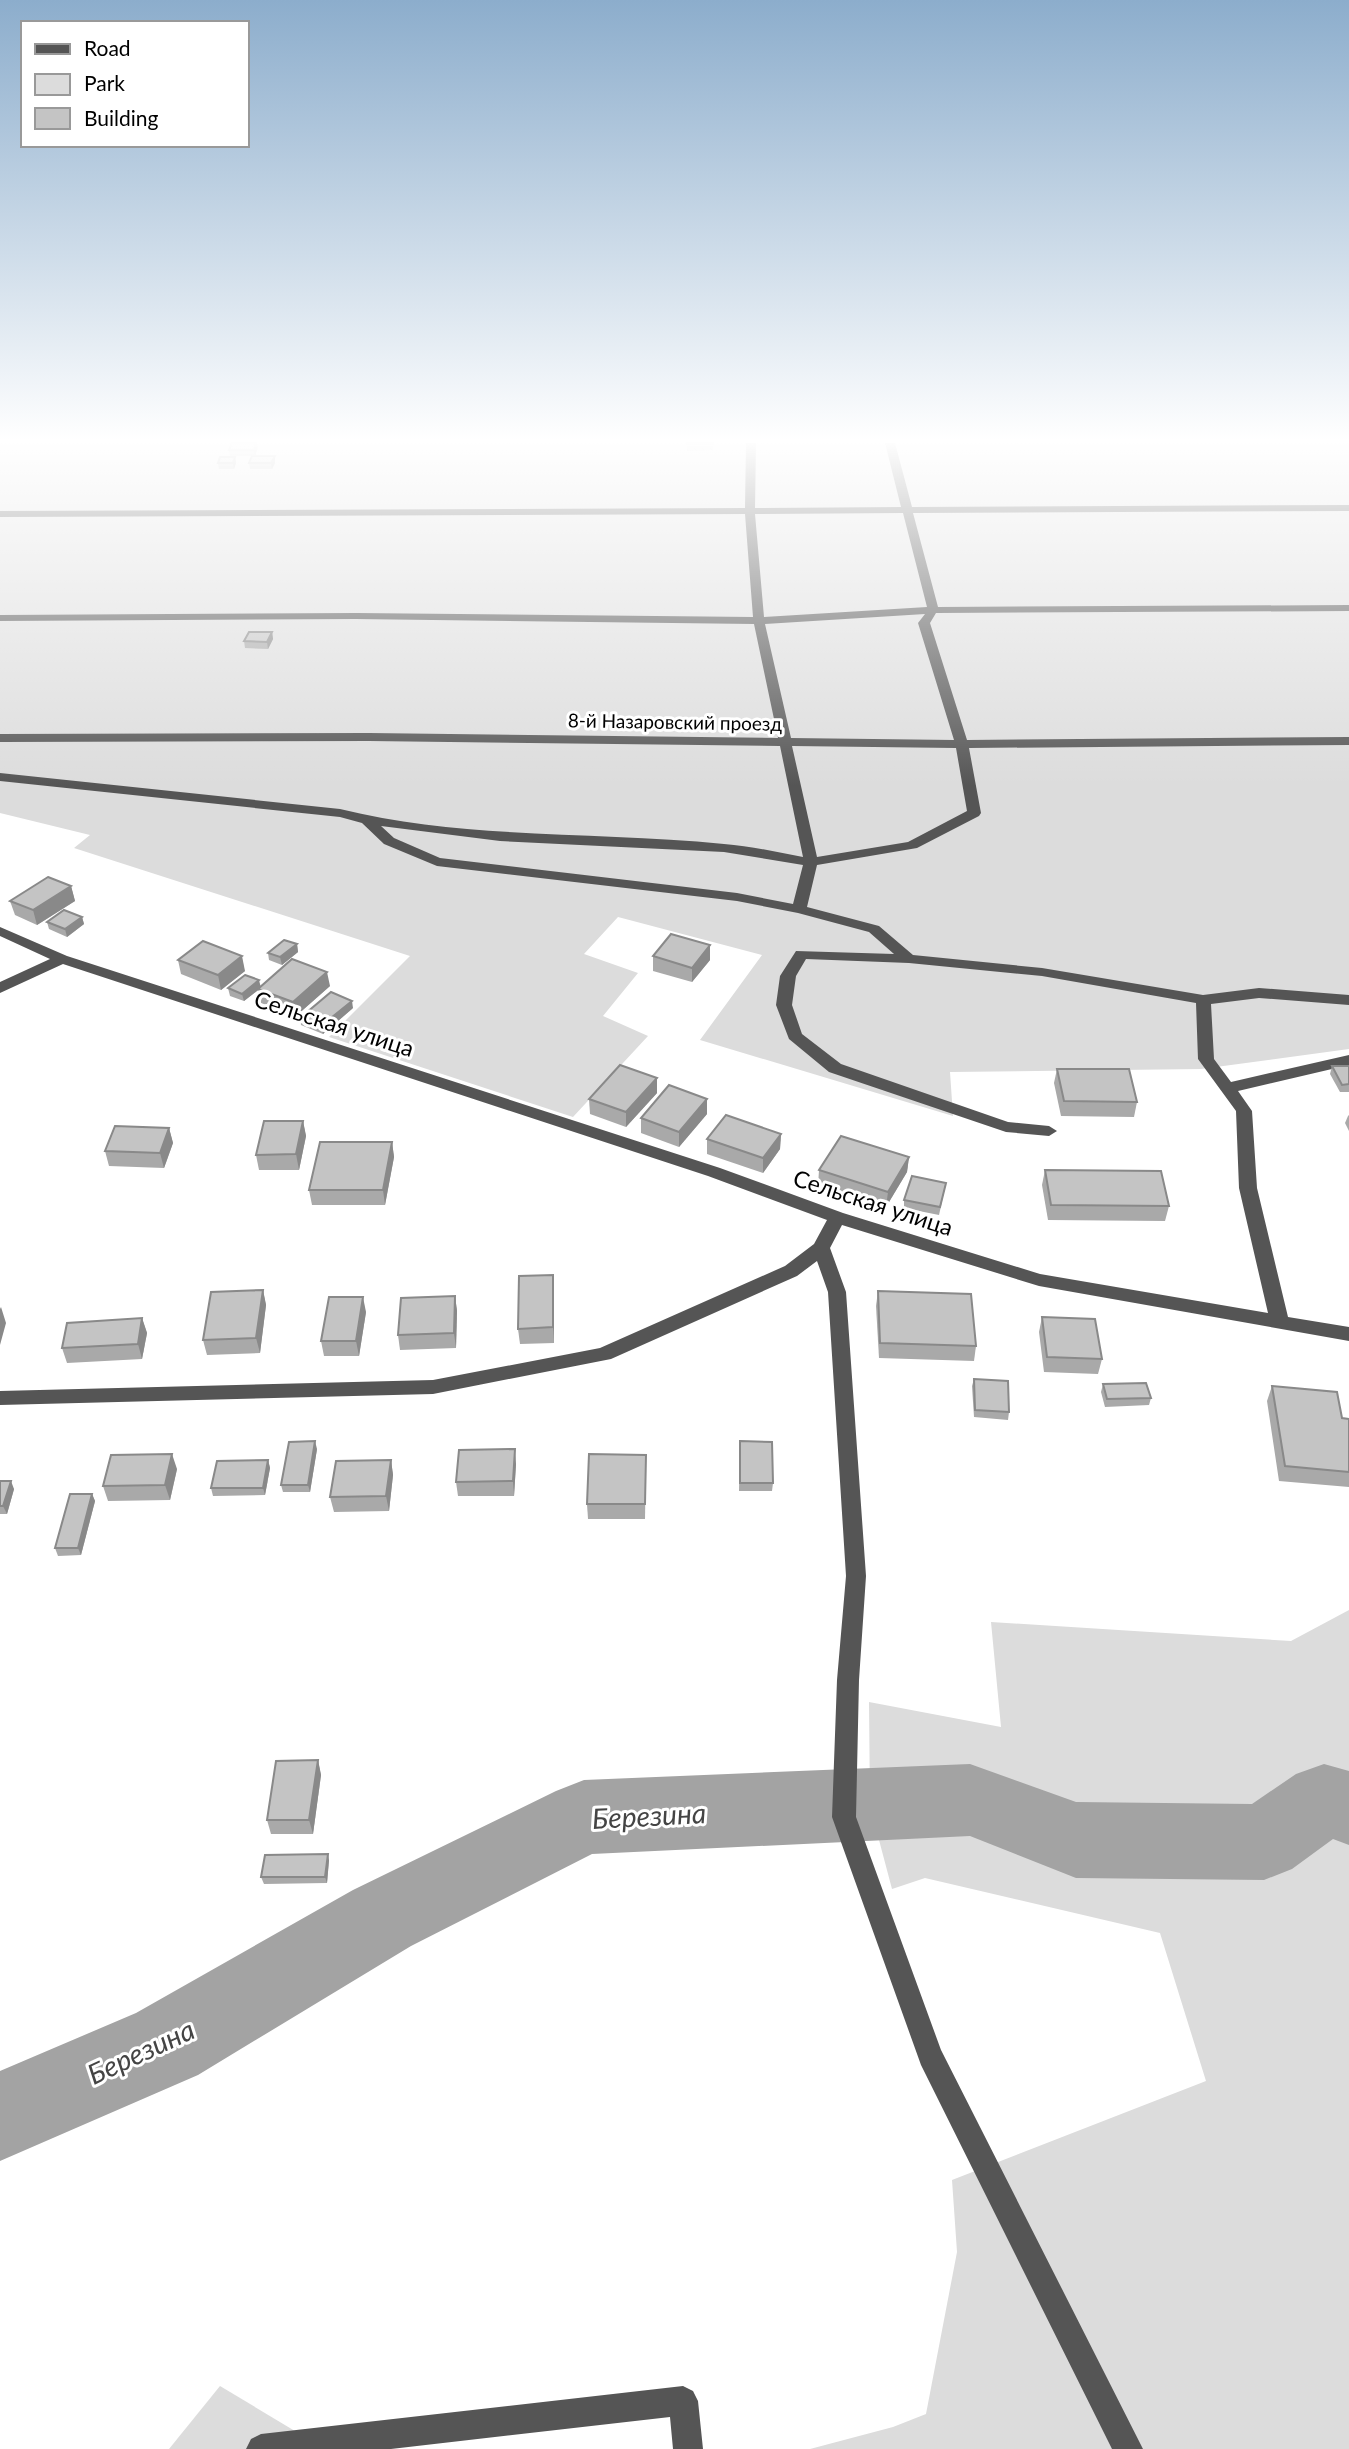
<svg xmlns="http://www.w3.org/2000/svg" width="1349" height="2449" font-family="Lato,sans-serif">
	<style>
		.green { fill: #dcdcdc }
		.lines { fill: none; stroke-linecap: round; stroke-linejoin: round }
		.river { fill: #a3a3a3; fill-rule: evenodd }
		.minor { fill: #555; fill-rule: evenodd }
		.wall { fill: #a9a9a9 }
		.shaded-wall { fill: #898989 }
		.building { fill: #c4c4c4; stroke: #898989; stroke-width: 2 }
		.labels { text-anchor: middle; stroke-width: 6; stroke-linejoin: round; paint-order: stroke }
		.far-street-label { font-size: 19px; fill: #000; stroke: #fff }
		.street-label { font-size: 23px; fill: #000; stroke: #fff }
		.near-water-label { font-size: 28px; font-style: italic; fill: #444; stroke: #fff }
	</style>
	<rect width="100%" height="100%" fill="#fff"/>
	<!-- green -->
	<g class="green">
		<polygon points="0,443 1349,443 1349,1049 1201,1069 950,1072 953,1116 700,1040 762,955 618,917 584,954 638,973 603,1016 648,1036 573,1117 329,1037 410,956 74,848 90,835 0,813"/>
		<polygon points="1349,1610 1349,2449 810,2449 893,2427 926,2414 957,2252 952,2180 1206,2081 1160,1933 925,1878 892,1889 870,1806 869,1702 1001,1727 991,1622 1291,1641"/>
		<polygon points="220,2386 325,2449 169,2449"/>
	</g>
	<g class="lines">
		<!-- river -->
		<polygon class="river" points="970,1764 1076,1802 1252,1804 1296,1774 1324,1764 1349,1771 1349,1845 1333,1839 1292,1869 1264,1880 1076,1878 970,1836 592,1854 411,1946 198,2075 0,2161 0,2071 136,2013 353,1890 556,1791 584,1780"/>
		<!-- minor -->
		<g class="minor">
			<path d="M746,443H756L755,508L901,507L885,443H895L912,507L1349,505V511L913,513L938,607L1349,605V611L936,613L930,623L967,740L1349,737V745L969,748L981,813L979,816L917,848L817,865L807,907L879,926L913,955L1042,968L1203,995L1259,988L1349,995V1005L1259,998L1211,1004L1214,1059L1231,1082L1349,1055V1065L1238,1091L1252,1111L1257,1188L1288,1317L1349,1327V1341L1039,1286L842,1225L830,1248L846,1292L866,1576L859,1680L856,1817L941,2050L1143,2449H1112L921,2065L832,1817L837,1680L846,1576L828,1292L817,1261L797,1276L611,1359L433,1394L0,1405V1391L433,1380L600,1348L785,1266L814,1244L827,1220L708,1176L63,964L0,993V982L50,959L0,936V927L67,956L720,1168L843,1213L1040,1274L1268,1313L1239,1188L1236,1111L1198,1059L1196,1003L1042,976L909,963L806,959L796,976L792,1005L802,1034L841,1064L1008,1122L1049,1126L1057,1131L1049,1136L1006,1132L829,1072L789,1039L776,1005L780,976L796,951L894,954L869,932L798,913L737,901L437,866L384,844L362,823L340,817L0,781V773L340,809C466,840 596,831 724,844C750,846 777,852 803,857L780,746L369,741L0,742V734L369,733L778,738L754,624L356,619L0,621V615L356,613L753,617L745,514L0,517V511L745,508ZM903,513L927,607L764,617L755,514ZM925,614L918,623L954,740L791,738L765,624ZM792,746L956,748L967,811L908,842L817,857ZM381,826L500,841L724,852L803,865L793,904L737,893L440,858L394,838Z"/>
			<polygon points="683,2386 693,2391 698,2401 703,2449 673,2449 670,2417 391,2449 246,2449 251,2439 261,2434"/>
		</g>
	</g>
	<!-- wall -->
	<g class="wall">
		<polygon points="687,443 713,443 713,450 687,451"/>
		<polygon points="258,447 255,456 230,456 229,450"/>
		<polygon points="235,457 236,463 234,469 219,469 218,463"/>
		<polygon points="249,463 275,463 272,469 250,469"/>
		<polygon points="272,632 273,639 268,649 245,648 244,641"/>
		<polygon points="71,886 75,901 37,925 15,915 10,901"/>
		<polygon points="82,917 84,924 67,937 49,929 47,922"/>
		<polygon points="297,944 298,952 282,965 269,960 268,953"/>
		<polygon points="653,956 710,960 692,982 653,971"/>
		<polygon points="178,960 245,971 221,990 181,974"/>
		<polygon points="260,986 330,986 296,1016 261,1003 258,990 244,1001 230,996 228,988"/>
		<polygon points="353,1008 323,1034 301,1025 300,1018"/>
		<polygon points="1332,1066 1349,1066 1349,1092 1340,1092 1330,1074"/>
		<polygon points="1057,1069 1137,1102 1134,1117 1061,1116 1054,1083"/>
		<polygon points="657,1078 657,1093 626,1127 590,1114 589,1099"/>
		<polygon points="707,1114 679,1147 641,1133 641,1118"/>
		<polygon points="1349,1115 1349,1131 1345,1123 1348,1116"/>
		<polygon points="303,1121 306,1136 299,1170 259,1170 256,1155"/>
		<polygon points="169,1128 173,1143 164,1168 109,1166 105,1151"/>
		<polygon points="781,1134 780,1149 763,1173 707,1154 707,1139"/>
		<polygon points="392,1142 394,1157 385,1205 312,1205 309,1190"/>
		<polygon points="909,1157 907,1172 886,1207 818,1185 819,1170"/>
		<polygon points="1045,1170 1169,1206 1165,1221 1048,1220 1042,1185"/>
		<polygon points="946,1183 939,1215 904,1208 904,1200"/>
		<polygon points="553,1275 554,1343 520,1344 518,1329"/>
		<polygon points="263,1290 266,1305 260,1353 207,1355 203,1340"/>
		<polygon points="878,1291 976,1346 974,1361 879,1358 876,1306"/>
		<polygon points="455,1296 457,1311 456,1348 400,1350 398,1335"/>
		<polygon points="366,1312 359,1356 324,1356 321,1341"/>
		<polygon points="1042,1317 1102,1359 1098,1374 1044,1372 1039,1332"/>
		<polygon points="142,1318 147,1333 142,1359 67,1363 62,1348"/>
		<polygon points="974,1379 1009,1412 1008,1420 974,1417 972,1386"/>
		<polygon points="1103,1384 1151,1398 1149,1405 1105,1407 1101,1392"/>
		<polygon points="1272,1386 1342,1418 1349,1419 1349,1487 1279,1481 1267,1401"/>
		<polygon points="740,1441 773,1483 772,1491 739,1491"/>
		<polygon points="317,1449 310,1492 283,1492 281,1485"/>
		<polygon points="646,1455 645,1519 588,1519 587,1504"/>
		<polygon points="268,1460 270,1468 265,1495 213,1496 211,1488"/>
		<polygon points="391,1460 393,1475 389,1511 334,1512 330,1497"/>
		<polygon points="516,1464 514,1496 458,1496 456,1482"/>
		<polygon points="177,1469 170,1500 108,1501 103,1486"/>
		<polygon points="0,1481 14,1489 7,1514 0,1514"/>
		<polygon points="92,1494 95,1501 81,1555 58,1556 55,1548"/>
		<polygon points="318,1760 321,1775 313,1834 271,1834 267,1820"/>
		<polygon points="329,1860 327,1883 264,1884 261,1877"/>
	</g>
	<!-- shaded-wall -->
	<g class="shaded-wall">
		<polygon points="256,443 257,443 258,447 255,456 254,450"/>
		<polygon points="275,456 275,463 272,469 271,463"/>
		<polygon points="235,457 236,463 234,469 233,463"/>
		<polygon points="272,632 273,639 268,649 267,642"/>
		<polygon points="71,886 75,901 37,925 33,910"/>
		<polygon points="82,917 84,924 67,937 65,929"/>
		<polygon points="297,944 298,952 282,965 280,957"/>
		<polygon points="710,945 710,960 692,982 692,968"/>
		<polygon points="242,956 245,971 221,990 218,975"/>
		<polygon points="327,972 330,986 296,1016 293,1002"/>
		<polygon points="259,980 261,988 244,1001 242,994"/>
		<polygon points="352,1001 353,1008 323,1034 321,1026"/>
		<polygon points="657,1078 657,1093 626,1127 626,1112"/>
		<polygon points="707,1099 707,1114 679,1147 679,1132"/>
		<polygon points="303,1121 306,1136 299,1170 296,1154"/>
		<polygon points="169,1128 173,1143 164,1168 160,1153"/>
		<polygon points="781,1134 780,1149 763,1173 763,1158"/>
		<polygon points="392,1142 394,1157 385,1205 383,1190"/>
		<polygon points="909,1157 907,1172 886,1207 888,1192"/>
		<polygon points="553,1275 554,1291 554,1343 553,1327"/>
		<polygon points="263,1290 266,1305 260,1353 256,1338"/>
		<polygon points="455,1296 457,1311 456,1348 454,1333"/>
		<polygon points="363,1297 366,1312 359,1356 356,1341"/>
		<polygon points="1,1307 6,1323 0,1345 0,1309"/>
		<polygon points="142,1318 147,1333 142,1359 138,1344"/>
		<polygon points="315,1441 317,1449 310,1492 308,1485"/>
		<polygon points="515,1449 516,1464 514,1496 513,1481"/>
		<polygon points="172,1454 177,1469 170,1500 165,1485"/>
		<polygon points="268,1460 270,1468 265,1495 263,1488"/>
		<polygon points="391,1460 393,1475 389,1511 386,1496"/>
		<polygon points="11,1481 14,1489 7,1514 3,1506"/>
		<polygon points="92,1494 95,1501 81,1555 78,1548"/>
		<polygon points="318,1760 321,1775 313,1834 309,1820"/>
		<polygon points="328,1854 329,1860 327,1883 325,1877"/>
	</g>
	<!-- building -->
	<g class="building">
		<polygon points="232,443 256,443 254,450 229,450"/>
		<rect x="687" y="443" width="26" height="1"/>
		<polygon points="252,456 275,456 271,463 249,463"/>
		<polygon points="220,457 235,457 233,463 218,463"/>
		<polygon points="249,632 272,632 267,642 244,641"/>
		<polygon points="48,877 71,886 33,910 10,901"/>
		<polygon points="64,910 82,917 65,929 47,922"/>
		<polygon points="671,934 710,945 692,968 653,956"/>
		<polygon points="284,940 297,944 280,957 268,953"/>
		<polygon points="203,941 242,956 218,975 178,960"/>
		<polygon points="292,959 327,972 293,1002 258,989"/>
		<polygon points="245,975 259,980 242,994 228,988"/>
		<polygon points="331,992 352,1001 321,1026 300,1018"/>
		<polygon points="620,1065 657,1078 626,1112 589,1099"/>
		<polygon points="1332,1066 1349,1066 1349,1084 1342,1085"/>
		<polygon points="1057,1069 1129,1069 1137,1102 1064,1101"/>
		<polygon points="669,1085 707,1099 679,1132 641,1118"/>
		<polygon points="726,1115 781,1134 763,1158 707,1139"/>
		<polygon points="264,1121 303,1121 296,1154 256,1155"/>
		<polygon points="115,1126 169,1128 160,1153 105,1151"/>
		<polygon points="841,1136 909,1157 888,1192 819,1170"/>
		<polygon points="320,1142 392,1142 383,1190 309,1190"/>
		<polygon points="1045,1170 1161,1171 1169,1206 1051,1205"/>
		<polygon points="912,1176 946,1183 940,1207 904,1200"/>
		<polygon points="553,1275 553,1327 518,1329 519,1276"/>
		<polygon points="263,1290 256,1338 203,1340 211,1292"/>
		<polygon points="878,1291 971,1294 976,1346 880,1343"/>
		<polygon points="455,1296 454,1333 398,1335 401,1298"/>
		<polygon points="329,1297 363,1297 356,1341 321,1341"/>
		<polygon points="1042,1317 1095,1319 1102,1359 1047,1357"/>
		<polygon points="142,1318 138,1344 62,1348 67,1323"/>
		<polygon points="974,1379 1008,1381 1009,1412 975,1410"/>
		<polygon points="1146,1383 1151,1398 1107,1399 1103,1384"/>
		<polygon points="1272,1386 1337,1392 1342,1418 1349,1419 1349,1472 1285,1466"/>
		<polygon points="315,1441 308,1485 281,1485 289,1442"/>
		<polygon points="740,1441 772,1442 773,1483 740,1483"/>
		<polygon points="515,1449 513,1481 456,1482 459,1450"/>
		<polygon points="172,1454 165,1485 103,1486 111,1455"/>
		<polygon points="589,1454 646,1455 645,1504 587,1504"/>
		<polygon points="268,1460 263,1488 211,1488 217,1461"/>
		<polygon points="391,1460 386,1496 330,1497 336,1461"/>
		<polygon points="0,1481 11,1481 3,1506 0,1506"/>
		<polygon points="70,1494 92,1494 78,1548 55,1548"/>
		<polygon points="318,1760 309,1820 267,1820 276,1761"/>
		<polygon points="328,1854 325,1877 261,1877 265,1855"/>
	</g>
	<!-- sky -->
	<linearGradient id="sky" x2="0" y2="1"><stop stop-color="#8cadcc"/><stop offset="0.56" stop-color="#fff"/><stop offset="1" stop-color="#fff" stop-opacity="0"/></linearGradient>
	<rect width="1349" height="786" fill="url(#sky)"/>
	<g class="labels">
		<!-- far-street labels -->
		<g class="far-street-label">
			<text transform="translate(675 722) rotate(1)" y="7">8-й Назаровский проезд</text>
		</g>
		<!-- street labels -->
		<g class="street-label">
			<text transform="translate(334 1024) rotate(18)" y="8">Сельская улица</text>
			<text transform="translate(873 1203) rotate(18)" y="8">Сельская улица</text>
		</g>
		<!-- near-water labels -->
		<g class="near-water-label">
			<text transform="translate(649 1816) rotate(-3)" y="10">Березина</text>
			<text transform="translate(141 2052) rotate(-25)" y="10">Березина</text>
		</g>
	</g>
	<!-- legend -->
	<rect x="21" y="21" width="228" height="126" fill="#ffffff" stroke="#999999" stroke-width="2"/>
	<rect x="35" y="44" width="35" height="10" fill="#555555" stroke="#999999" stroke-width="2"/>
	<text x="84" y="56" font-size="21" fill="#000000">Road</text>
	<rect x="35" y="74" width="35" height="21" fill="#dcdcdc" stroke="#999999" stroke-width="2"/>
	<text x="84" y="91" font-size="21" fill="#000000">Park</text>
	<rect x="35" y="108" width="35" height="21" fill="#c4c4c4" stroke="#999999" stroke-width="2"/>
	<text x="84" y="126" font-size="21" fill="#000000">Building</text>
</svg>
